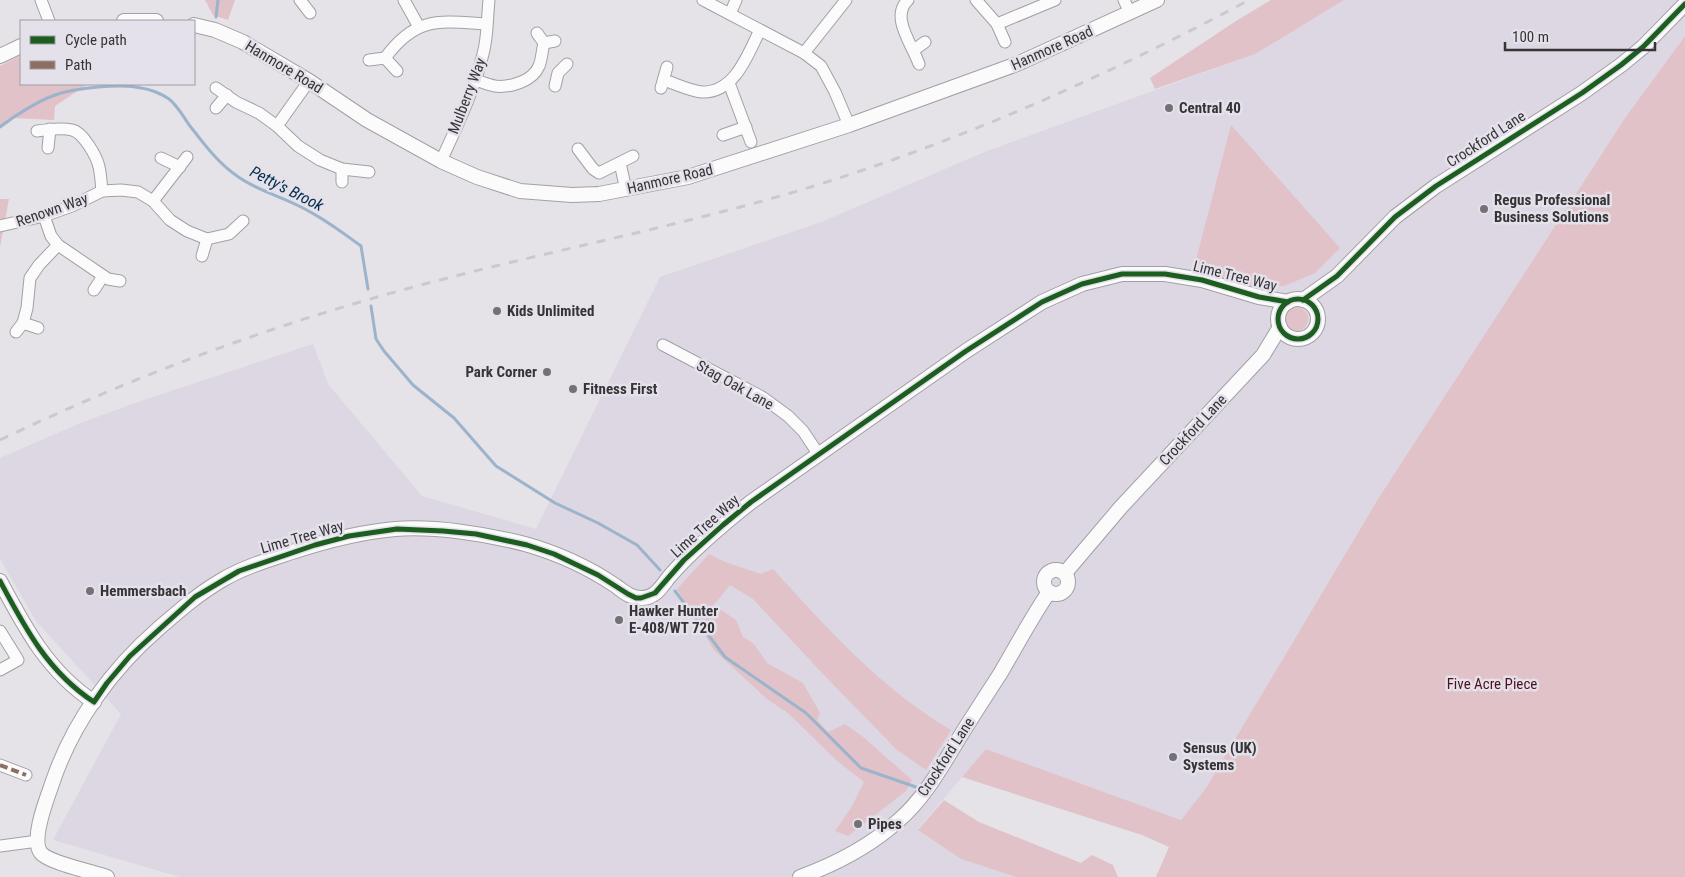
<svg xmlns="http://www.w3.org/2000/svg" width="1685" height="877" font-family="'Roboto Condensed',sans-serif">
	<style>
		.built { fill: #dcd7e2 }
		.green { fill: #e0c2c8 }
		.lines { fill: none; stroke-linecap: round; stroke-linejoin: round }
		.stream { stroke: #9cb3cc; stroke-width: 3 }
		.minor-casing { stroke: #a2a0a4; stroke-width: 13 }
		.tertiary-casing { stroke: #a2a0a4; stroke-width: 16 }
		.minor { stroke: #fbfbfc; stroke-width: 11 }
		.tertiary { stroke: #fbfbfc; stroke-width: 14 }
		.rail { stroke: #cacaca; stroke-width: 3; stroke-dasharray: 9 9; stroke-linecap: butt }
		.quiet { stroke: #8d6e63; stroke-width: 4; stroke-dasharray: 8 4; stroke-linecap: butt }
		.cycleway-casing { stroke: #e5e1ea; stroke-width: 8 }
		.cycleway { stroke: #1b5e20; stroke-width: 5 }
		.poi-dot { fill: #737175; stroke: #e5e1ea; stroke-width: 2 }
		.labels { text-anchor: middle; stroke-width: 5; stroke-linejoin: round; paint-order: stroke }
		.street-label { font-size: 15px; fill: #363437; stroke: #e5e1ea }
		.poi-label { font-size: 15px; font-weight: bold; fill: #363437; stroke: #e5e1ea; text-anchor: start }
		.park-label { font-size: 15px; fill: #4e101f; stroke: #e5e1ea }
		.water-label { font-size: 16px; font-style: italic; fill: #002b4b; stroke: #e5e1ea }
	</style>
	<rect width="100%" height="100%" fill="#e5e3e8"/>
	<!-- built -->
	<polygon class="built" points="1344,0 1685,0 1685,36 1625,118 1378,499 1206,788 1181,820 986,749 918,829 961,859 1016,877 180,877 53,840 121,714 36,621 0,559 0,458 83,422 138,402 313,344 328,384 422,496 536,529 660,277 824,221 987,151 1252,55"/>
	<!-- green -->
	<g class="green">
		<polygon points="205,0 235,0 228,20 213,15"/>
		<polygon points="1271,0 1344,0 1255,54 1155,89 1150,78 1236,21"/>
		<polygon points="1685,36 1685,877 1156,877 1169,847 1142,835 962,777 986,749 1181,820 1206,788 1378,499 1625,118"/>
		<polygon points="21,55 21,84 88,84 55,106 54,120 13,118 0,126 0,66"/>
		<polygon points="1231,125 1340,248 1315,273 1284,286 1248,287 1201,271 1195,264"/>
		<polygon points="0,199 9,199 0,247"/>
		<circle cx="1296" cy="319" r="12"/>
		<path d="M709,554L725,562L761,574L773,569C829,630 880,688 951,730L926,770L897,750L823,674L753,599L730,585L714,605L736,620L743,637L754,644L767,663L803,683L820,713L817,720L828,732L845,724L862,736L912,780L906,791L848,836L835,831L851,808L864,782L836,760L788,713L767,699L714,650L677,589Z"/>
		<polygon points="944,800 979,822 1081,863 1092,855 1113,865 1118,877 1016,877 961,859 918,830"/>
	</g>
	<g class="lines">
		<!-- stream -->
		<g class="stream">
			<polyline points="216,17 218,0"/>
			<path d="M0,127C14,116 38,101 55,95C74,88 122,83 141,88C150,89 162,94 169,99C178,106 184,118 190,126C204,144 218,163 237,176C256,190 280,196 301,207C323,218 342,232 361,246L368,289"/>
			<polyline points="371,306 376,339 384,351 413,385 454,418 496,466 555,503 598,523 637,545 660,570"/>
			<polyline points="675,591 725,657 806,713 861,768 916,787"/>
		</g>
		<!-- minor casing -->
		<g class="minor-casing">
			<g id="minor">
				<polyline points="41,0 49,21"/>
				<polyline points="300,0 310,13"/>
				<polyline points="404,0 419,27"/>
				<polyline points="703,0 804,53 821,66 835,92 849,125"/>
				<path d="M908,0C890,17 912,44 919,64"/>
				<polyline points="976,0 997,24 1005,42"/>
				<polyline points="1124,0 1130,13"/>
				<polyline points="730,14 736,0"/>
				<polyline points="997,24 1055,0"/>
				<polyline points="537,33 544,43 555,41"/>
				<polyline points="914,50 925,42"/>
				<polyline points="804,53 846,0"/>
				<path d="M385,58C416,16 439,21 486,24"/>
				<polyline points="369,60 385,58 397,71"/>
				<path d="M476,80C482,82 489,85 495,86C510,88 533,81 539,66C542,59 542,50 544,43"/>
				<path d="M664,80C676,84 690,91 702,92C735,93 748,54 760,30"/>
				<polyline points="729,83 751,142"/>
				<polyline points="555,86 558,73 567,64"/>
				<polyline points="216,88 236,102 259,113 277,126 298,146 320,160 342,169 369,172"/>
				<polyline points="661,88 667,67"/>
				<polyline points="216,108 227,95"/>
				<polyline points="277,126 309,81"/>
				<path d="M37,131C48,130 61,127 72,130C83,132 97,157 99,167C101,175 101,183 102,191"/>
				<polyline points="723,135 746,127"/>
				<polyline points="48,148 50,129"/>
				<polyline points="578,149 593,169 599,173 633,156"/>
				<polyline points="161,158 180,167"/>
				<path d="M441,161C457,126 474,91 483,54C488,36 487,18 489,0"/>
				<polyline points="620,163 626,190"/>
				<polyline points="342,169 342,182"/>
				<polyline points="153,201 187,157"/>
				<polyline points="44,216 51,236 58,245 108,279 120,281"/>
				<polyline points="0,226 44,216 72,206 102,191 121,190 138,192 153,201 170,220 187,231 207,239 229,234 243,221"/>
				<polyline points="202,256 207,239"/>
				<polyline points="94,290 103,276"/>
				<polyline points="23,323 38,328"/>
				<polyline points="16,332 23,323 27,308 30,278 39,265 58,245"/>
				<polyline points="663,345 762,397 788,416 803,431 819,455"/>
				<polyline points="0,631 18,660 0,670"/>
				<polyline points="0,765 26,775"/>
				<polyline points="0,846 38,841"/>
			</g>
		</g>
		<!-- tertiary casing -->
		<g class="tertiary-casing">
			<g id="tertiary">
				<polyline points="124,21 156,21"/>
				<polyline points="194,25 215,30 243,42 309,81 367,120 441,161 477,177 520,191 572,195 599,194 688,177 849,125 1017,64 1157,0"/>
				<polyline points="0,56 21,46"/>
				<circle cx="1298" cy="319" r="20"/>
				<polyline points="1303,300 1337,276 1395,217 1436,186 1582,93 1621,65 1643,47 1685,4"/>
				<circle cx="1056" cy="582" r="12"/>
				<polyline points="1065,573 1121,507 1263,355 1280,327"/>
				<path d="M0,581C25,628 48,672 94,702"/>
				<path d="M107,877C94,872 49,863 41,853C30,839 48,796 53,781C73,722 112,669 158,629C179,611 198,594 222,580C244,567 268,560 292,552C326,541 360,532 395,529C435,526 486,534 525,544C557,553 588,567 616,586C624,592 632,599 643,598C656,597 662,586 669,577C693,549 722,525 751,502L966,351L1042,302L1082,284L1122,274H1165L1202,280L1259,297L1288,302"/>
				<path d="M800,877C836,864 870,846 898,821C925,798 943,764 961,735C974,714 987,694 1000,674C1016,647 1031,618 1049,592"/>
			</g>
		</g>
		<!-- minor -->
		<use href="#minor" class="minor"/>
		<!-- tertiary -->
		<use href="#tertiary" class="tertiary"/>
		<!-- rail -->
		<path class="rail" d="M0,440C132,377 266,327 406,289C541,252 680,227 814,186C965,139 1109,75 1249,0"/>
		<!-- quiet -->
		<polyline class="quiet" points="0,765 26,775"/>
		<!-- cycleway casing -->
		<g class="cycleway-casing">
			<g id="cycleway">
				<circle cx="1298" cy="319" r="20"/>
				<polyline points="1303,300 1337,276 1395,217 1436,186 1582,93 1621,65 1643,47 1685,4"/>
				<path d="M0,581C25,628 48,672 94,702L107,683L130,656L195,597L239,571L315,545L349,536L397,529L443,531L476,534L527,545L554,554L598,575L628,594L636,598H641L655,593L684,560L723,525L751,502L966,351L1042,302L1082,284L1122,274H1165L1202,280L1259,297L1288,302"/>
			</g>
		</g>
		<!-- cycleway -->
		<use href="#cycleway" class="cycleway"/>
	</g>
	<!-- markers -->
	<g class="poi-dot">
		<circle cx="1169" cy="108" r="5"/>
		<circle cx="1484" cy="209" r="5"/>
		<circle cx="497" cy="311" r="5"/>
		<circle cx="547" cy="372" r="5"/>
		<circle cx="573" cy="389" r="5"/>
		<circle cx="90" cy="591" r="5"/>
		<circle cx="619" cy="620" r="5"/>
		<circle cx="1173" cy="757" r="5"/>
		<circle cx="858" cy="824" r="5"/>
	</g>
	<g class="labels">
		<!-- street labels -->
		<g class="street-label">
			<text transform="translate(1052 48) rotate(-24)" y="5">Hanmore Road</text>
			<text transform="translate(284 67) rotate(31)" y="5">Hanmore Road</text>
			<text transform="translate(467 96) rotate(-69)" y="5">Mulberry Way</text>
			<text transform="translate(1486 139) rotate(-33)" y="5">Crockford Lane</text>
			<text transform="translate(670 179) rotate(-13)" y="5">Hanmore Road</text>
			<text transform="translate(52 210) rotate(-19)" y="5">Renown Way</text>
			<text transform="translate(1235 276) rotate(14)" y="5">Lime Tree Way</text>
			<text transform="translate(735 385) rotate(29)" y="5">Stag Oak Lane</text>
			<text transform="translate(1193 430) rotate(-47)" y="5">Crockford Lane</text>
			<text transform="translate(705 526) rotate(-42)" y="5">Lime Tree Way</text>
			<text transform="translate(302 537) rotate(-16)" y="5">Lime Tree Way</text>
			<text transform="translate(946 757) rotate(-57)" y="5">Crockford Lane</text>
		</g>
		<!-- poi labels -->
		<g class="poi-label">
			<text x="1179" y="113">Central 40</text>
			<text x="1494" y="205">Regus Professional<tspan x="1494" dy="17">Business Solutions</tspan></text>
			<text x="507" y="316">Kids Unlimited</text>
			<text x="537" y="377" text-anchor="end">Park Corner</text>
			<text x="583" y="394">Fitness First</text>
			<text x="100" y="596">Hemmersbach</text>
			<text x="629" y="616">Hawker Hunter<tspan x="629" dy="17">E-408/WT 720</tspan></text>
			<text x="1183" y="753">Sensus (UK)<tspan x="1183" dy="17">Systems</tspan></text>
			<text x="868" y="829">Pipes</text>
		</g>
		<!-- park labels -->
		<g class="park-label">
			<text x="1492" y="689">Five Acre Piece</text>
		</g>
		<!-- water labels -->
		<g class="water-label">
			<text transform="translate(287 188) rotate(27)" y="6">Petty's Brook</text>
		</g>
	</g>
	<!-- legend -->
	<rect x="20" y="20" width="175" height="65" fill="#e5e1ea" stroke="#9f9ca2"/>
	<rect x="30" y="36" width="25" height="8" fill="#1b5e20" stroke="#9f9ca2"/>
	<text x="65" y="45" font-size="15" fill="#363437">Cycle path</text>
	<rect x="30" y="61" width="25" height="8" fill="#8d6e63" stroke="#9f9ca2"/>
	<text x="65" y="70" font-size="15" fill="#363437">Path</text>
	<!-- scale -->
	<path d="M1505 42v8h150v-8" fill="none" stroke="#363437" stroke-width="2.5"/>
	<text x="1512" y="42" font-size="15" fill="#363437" stroke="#e5e1ea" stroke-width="4" paint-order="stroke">100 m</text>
</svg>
